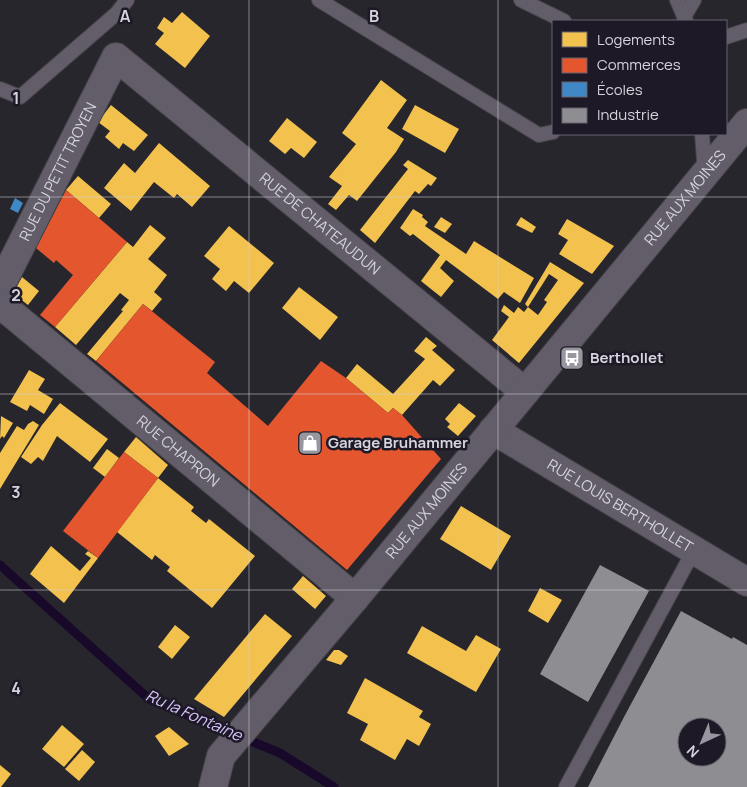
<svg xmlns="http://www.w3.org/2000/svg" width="747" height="787" font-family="Manrope,sans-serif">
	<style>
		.homes { fill: #f2c14e }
		.shops { fill: #e4572e }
		.schools { fill: #3f88c5 }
		.industry { fill: #8d8d92; fill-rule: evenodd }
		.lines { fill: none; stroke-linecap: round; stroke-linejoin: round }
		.stream { stroke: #18082a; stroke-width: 9 }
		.lane-casing { stroke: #454348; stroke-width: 16 }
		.street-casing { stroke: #454348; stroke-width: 30 }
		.lane { stroke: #625d69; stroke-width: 14 }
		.street { stroke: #625d69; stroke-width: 28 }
		.grid { fill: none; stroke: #d5d3db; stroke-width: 1; stroke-opacity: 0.55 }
		.labels { text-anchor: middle; stroke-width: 5; stroke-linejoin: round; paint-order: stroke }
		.street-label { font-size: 15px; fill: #d5d3db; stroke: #1e1926 }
		.poi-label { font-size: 15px; font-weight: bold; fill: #d5d3db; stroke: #1e1926; text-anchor: start }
		.water-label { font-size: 16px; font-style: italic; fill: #d8c4fe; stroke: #1e1926 }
		.grid-label { font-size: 16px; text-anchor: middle; font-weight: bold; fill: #d5d3db; stroke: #1e1926; stroke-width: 5; stroke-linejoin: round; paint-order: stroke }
	</style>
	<rect width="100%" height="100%" fill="#28262d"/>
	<!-- homes -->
	<g class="homes">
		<polygon points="182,12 210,36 185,68 155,44 164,33 157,28 164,17 172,23"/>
		<polygon points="381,80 407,100 387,128 404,139 396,152 357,201 349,195 336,210 328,204 342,186 329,177 356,144 342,133"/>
		<polygon points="111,105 148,135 134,151 123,143 119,149 105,137 110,131 98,122"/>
		<polygon points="415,105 459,129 445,153 402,129"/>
		<polygon points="287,118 317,142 304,158 291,148 285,154 269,141"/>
		<polygon points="159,143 210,186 192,207 177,194 174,198 154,182 131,211 104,188 124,163 135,173"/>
		<polygon points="408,160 437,178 431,186 428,184 419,194 415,191 375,243 360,230 408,169 403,165"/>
		<polygon points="78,176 111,204 99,218 66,190"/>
		<polygon points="413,209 423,215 422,217 428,222 425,226 466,254 474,241 534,278 520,303 504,292 498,299 446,260 440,268 454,281 441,297 421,281 440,255 413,234 410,236 400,228"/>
		<polygon points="441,217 452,224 445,233 434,227"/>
		<polygon points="521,217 536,227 532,233 516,225"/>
		<polygon points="567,219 614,246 592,274 559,254 568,240 558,234"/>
		<polygon points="150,225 166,238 148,259 167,275 154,292 162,299 152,311 143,304 96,361 87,354 123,311 121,310 129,300 120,293 76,345 55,327 127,242 133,247"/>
		<polygon points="229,226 274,263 249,293 234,281 226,291 212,279 220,269 204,256"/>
		<polygon points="550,262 584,283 519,363 492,340 509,317 501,311 504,305 514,313 518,307 524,312 528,307 538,315 547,302 544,300 558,280 549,274 528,307 525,304"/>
		<polygon points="22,277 39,291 28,305 19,298 14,291"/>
		<polygon points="299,287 338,317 320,340 282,308"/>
		<polygon points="426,337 437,346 432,350 455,370 440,386 433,380 402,415 393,408 388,413 346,378 357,364 393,394 425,359 414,351"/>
		<polygon points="29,370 45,379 38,390 53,399 44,414 30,405 27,411 10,402"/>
		<polygon points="60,403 108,439 90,462 57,436 43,461 38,457 31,464 21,457 42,425"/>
		<polygon points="459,403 476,416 458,436 447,427 450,424 445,419"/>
		<polygon points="1,416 13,423 4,438 2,436 0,439"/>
		<polygon points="33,421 39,425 0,489 0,453 17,426 24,430 28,424"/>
		<polygon points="136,437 168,465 158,478 124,452"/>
		<polygon points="107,449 119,458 105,477 93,468"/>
		<polygon points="158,478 194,507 191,511 206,523 209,519 255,556 212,608 167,571 170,567 155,555 152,560 117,532"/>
		<polygon points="461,506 511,536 491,570 440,539"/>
		<polygon points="51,546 80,571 91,558 85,554 88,551 98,558 64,603 30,574"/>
		<polygon points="303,576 326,596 315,609 292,589"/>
		<polygon points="540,588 562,600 548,623 528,611"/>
		<polygon points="265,614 292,636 224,717 194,699"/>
		<polygon points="175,625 190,637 172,659 158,647"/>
		<polygon points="422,626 466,651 476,635 501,649 476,692 407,653"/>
		<polygon points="334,650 339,650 348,656 341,665 326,660"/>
		<polygon points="365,678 423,711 419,717 431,724 419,746 407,739 395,760 360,740 368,724 347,713"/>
		<polygon points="62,725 84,744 64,767 42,749"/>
		<polygon points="169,727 189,744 169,756 155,736"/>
		<polygon points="82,750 95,762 79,781 65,769"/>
		<polygon points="0,765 11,774 1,787 0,787"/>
	</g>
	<!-- shops -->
	<g class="shops">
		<polygon points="66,190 127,242 55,327 40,315 73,275 56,260 54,263 36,248"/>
		<polygon points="143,304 215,362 207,373 268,426 321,361 346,378 388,413 393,408 402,415 441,459 347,570 96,361"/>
		<polygon points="124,452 158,478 98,558 63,531"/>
	</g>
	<!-- schools -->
	<polygon class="schools" points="15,198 23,203 18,213 10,209"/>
	<!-- industry -->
	<g class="industry">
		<polygon points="600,565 649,591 588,702 540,674"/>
		<path d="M681,611L732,639L733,637L747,645V787H588L624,717ZM687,727H717V757H687Z"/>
	</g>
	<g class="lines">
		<!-- stream -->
		<polyline class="stream" points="0,565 149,699 280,753 334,787"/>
		<!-- lane casing -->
		<g class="lane-casing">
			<g id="lane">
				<polyline points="319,0 539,135 553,132"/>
				<polyline points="521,0 564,21"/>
				<polyline points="677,0 686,21"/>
				<polyline points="684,17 694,0"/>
				<polyline points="726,37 747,30"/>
				<polyline points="0,89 20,97 117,13 127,0"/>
				<polyline points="702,134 705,173"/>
				<polyline points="566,787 694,550"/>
			</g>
		</g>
		<!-- street casing -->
		<g class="street-casing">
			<g id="street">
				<path id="s1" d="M0,287L116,57L525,392"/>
				<path id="s2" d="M0,304L355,598"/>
				<path id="s3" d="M493,430L747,582"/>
				<path id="s4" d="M213,787L221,756L355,598L747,123"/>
			</g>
		</g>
		<!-- lane -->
		<use href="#lane" class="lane"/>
		<!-- street -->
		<use href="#street" class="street"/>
	</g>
	<!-- grid -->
	<path class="grid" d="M249,0V787M498,0V787M0,197H747M0,394H747M0,590H747"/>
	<!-- icons -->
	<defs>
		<g id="bus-square" transform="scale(1.25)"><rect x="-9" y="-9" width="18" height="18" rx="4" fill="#98969e" stroke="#1e1926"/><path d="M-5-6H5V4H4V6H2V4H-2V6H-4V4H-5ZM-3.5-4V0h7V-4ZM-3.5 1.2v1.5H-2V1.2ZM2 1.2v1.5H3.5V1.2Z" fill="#fff"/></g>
		<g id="shop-square" transform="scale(1.25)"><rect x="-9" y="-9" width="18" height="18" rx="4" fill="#98969e" stroke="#1e1926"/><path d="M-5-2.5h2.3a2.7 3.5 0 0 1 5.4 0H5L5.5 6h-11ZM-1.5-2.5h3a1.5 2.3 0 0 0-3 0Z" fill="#fff"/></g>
	</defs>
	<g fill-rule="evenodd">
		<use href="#bus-square" x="572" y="358"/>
		<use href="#shop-square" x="310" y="443"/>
	</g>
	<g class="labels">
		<!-- street labels -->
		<g class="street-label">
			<text dy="5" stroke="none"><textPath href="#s1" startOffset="129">RUE DU PETIT TROYEN</textPath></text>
			<text dy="5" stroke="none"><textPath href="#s4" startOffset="758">RUE AUX MOINES</textPath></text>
			<text dy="5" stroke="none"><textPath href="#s1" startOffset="521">RUE DE CHATEAUDUN</textPath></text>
			<text dy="5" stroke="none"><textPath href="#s2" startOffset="231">RUE CHAPRON</textPath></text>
			<text dy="5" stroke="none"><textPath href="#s3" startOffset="148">RUE LOUIS BERTHOLLET</textPath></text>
			<text dy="5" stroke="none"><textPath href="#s4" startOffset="352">RUE AUX MOINES</textPath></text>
		</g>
		<!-- poi labels -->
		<g class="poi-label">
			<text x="590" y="363">Berthollet</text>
			<text x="328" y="448">Garage Bruhammer</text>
		</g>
		<!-- water labels -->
		<g class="water-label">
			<text transform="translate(194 715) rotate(24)" y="6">Ru la Fontaine</text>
		</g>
	</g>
	<g class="grid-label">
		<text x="125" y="22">A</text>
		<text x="374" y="22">B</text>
		<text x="16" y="104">1</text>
		<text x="16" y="301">2</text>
		<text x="16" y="498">3</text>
		<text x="16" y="694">4</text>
	</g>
	<!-- legend -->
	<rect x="552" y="20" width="175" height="115" fill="#1e1926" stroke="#67636e"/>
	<rect x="562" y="32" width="25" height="15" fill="#f2c14e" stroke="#67636e"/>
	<text x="597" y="45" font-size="15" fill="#d5d3db">Logements</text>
	<rect x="562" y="58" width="25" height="15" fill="#e4572e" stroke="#67636e"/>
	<text x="597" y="70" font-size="15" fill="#d5d3db">Commerces</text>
	<rect x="562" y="82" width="25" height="15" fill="#3f88c5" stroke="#67636e"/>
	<text x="597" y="95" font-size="15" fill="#d5d3db">Écoles</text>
	<rect x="562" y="108" width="25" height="15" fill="#8d8d92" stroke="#67636e"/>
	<text x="597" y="120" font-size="15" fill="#d5d3db">Industrie</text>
	<!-- north arrow -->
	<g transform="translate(702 742) rotate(224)"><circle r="24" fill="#1e1926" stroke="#67636e"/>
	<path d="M0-4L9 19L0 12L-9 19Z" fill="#98969e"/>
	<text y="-8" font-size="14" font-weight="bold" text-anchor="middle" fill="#d5d3db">N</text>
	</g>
</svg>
